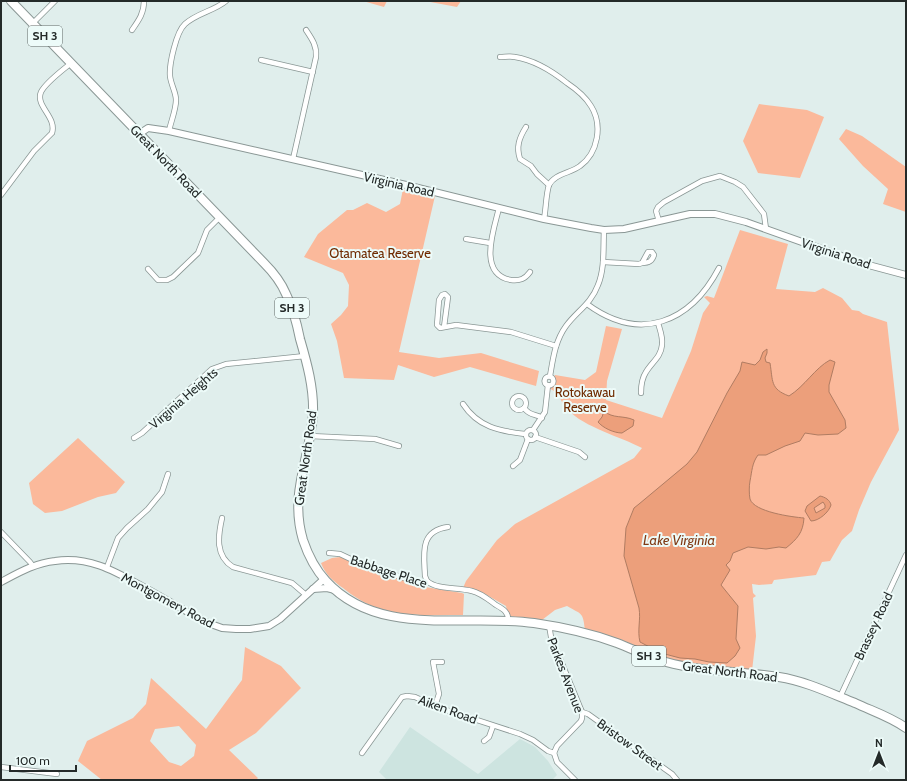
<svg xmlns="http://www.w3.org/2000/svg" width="907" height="781" font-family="Cabin,sans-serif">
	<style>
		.built { fill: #cde4e0 }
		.green { fill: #fbb99b; fill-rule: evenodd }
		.water { fill: #ec9f7b; stroke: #b07c62; fill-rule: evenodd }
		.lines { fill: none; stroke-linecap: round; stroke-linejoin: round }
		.minor-casing { stroke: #8a9795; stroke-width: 6 }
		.tertiary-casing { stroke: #8a9795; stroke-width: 8 }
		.trunk-casing { stroke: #8a9795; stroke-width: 10 }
		.minor { stroke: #fff; stroke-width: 4.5 }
		.tertiary { stroke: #fff; stroke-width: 6 }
		.trunk { stroke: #fff; stroke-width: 8 }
		.labels { text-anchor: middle; stroke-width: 4; stroke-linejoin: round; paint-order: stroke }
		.shield { fill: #edfbf9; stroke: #606967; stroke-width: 1 }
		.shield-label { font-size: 12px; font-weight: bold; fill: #242a29 }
		.street-label { font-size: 13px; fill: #242a29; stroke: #edfbf9 }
		.park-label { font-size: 13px; fill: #6f2b00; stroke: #edfbf9 }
		.water-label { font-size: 14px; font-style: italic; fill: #803a15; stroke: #edfbf9 }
	</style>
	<rect width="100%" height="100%" fill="#e0eeec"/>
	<!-- built -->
	<polygon class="built" points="410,727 478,774 520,739 535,747 548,761 557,775 552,780 387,780 379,772"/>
	<!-- green -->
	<g class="green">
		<polygon points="363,1 387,1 384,7"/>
		<polygon points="425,1 461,1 457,7"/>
		<polygon points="759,104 807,110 824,117 800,178 758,173 743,141"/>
		<polygon points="846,129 862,136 906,167 906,212 883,204 888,189 863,166 839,139"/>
		<polygon points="403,189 435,196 399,352 439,358 481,353 539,371 536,386 470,367 434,377 398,365 394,380 344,378 337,341 331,324 341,315 348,306 349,285 343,273 304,257 318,234 347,210 353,210 367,203 386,212 400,204"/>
		<path d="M740,230L788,244L776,289L815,292L823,288L842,298L852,310L859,311L863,314L887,322L899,430L871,482L859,510L852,531L842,540L830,561L822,562L816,575L774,580L772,584L759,585L752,584L753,593L756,596L753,598L756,636L752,671L678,662L585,631C583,611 582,615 567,606L555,610L542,620L508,616L506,606L485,594L463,588L466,581L497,540L515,524L634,458L642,448C621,437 584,427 568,410C560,402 560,392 548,388L555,375L585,380L596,372L606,326L622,329L607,381L606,400L662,418L691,351L703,313L710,303L704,297L707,296L714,298Z"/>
		<polygon points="78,438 125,482 116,493 98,497 62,511 45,513 33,504 29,483"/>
		<path d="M340,557L425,587L462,593L464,594L463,615C435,615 404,617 378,608C365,604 353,596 343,588C334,582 325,574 321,563L332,558Z"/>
		<path d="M245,647L281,666L301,688L256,733L229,750L258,778L256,780H102L78,761L87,741L133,718L146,704L151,678L206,729L242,680ZM179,726L196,745L194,756L181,766L169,762L150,741L155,729Z"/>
	</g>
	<!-- water -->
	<g class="water">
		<path d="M767,349V353L765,358L766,362L770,363C773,381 770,389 789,396C805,386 815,368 830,360L835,362L829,385V392L845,420L846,428L838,434L818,435L805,433L800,441L785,446L766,455H758C752,463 752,471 750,481C749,486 749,494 750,499C754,512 792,517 804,518C803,533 797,539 786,548L779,547L766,549L748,547L733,553L730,561L726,565L730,570L721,585L738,606L736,639L740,648L735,656L727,663L709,662L695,659L680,658L661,653L640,642C637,630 641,620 639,608L624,556L626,528L634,508L639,504L687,464L697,452L727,393L740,371L742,362L755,365L760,360L763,352Z"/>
		<path d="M604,411C613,419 623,415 634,420L633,426L622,433C614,433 603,428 598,422L602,417Z"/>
		<path d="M820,496C825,497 830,500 831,505C829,512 819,521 811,521L805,511L807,506ZM823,502L825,505V508L816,513L814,508Z"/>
	</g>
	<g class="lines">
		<!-- minor casing -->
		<g class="minor-casing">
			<g id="minor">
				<polyline points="33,23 55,1"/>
				<path d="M132,30C139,20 144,13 144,1"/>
				<path d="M500,57C505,57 510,56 515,57C534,60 552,71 567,83C576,89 585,96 591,106C603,125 598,153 580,166C571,173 554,174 549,185C546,194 546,209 544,219"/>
				<polyline points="261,60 313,72"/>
				<path d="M526,127C519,138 516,147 520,159L531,166L537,174L549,185"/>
				<path d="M169,131C171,121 176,110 176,100C176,92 171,85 170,76C169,65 176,32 185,24C197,13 214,11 226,1"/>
				<path d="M293,159L316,57C317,46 312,39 306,30"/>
				<path d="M1,195L34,151L52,133C57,117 35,106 41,92C46,82 63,70 71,63"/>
				<path d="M499,208C494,229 477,274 511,280C520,281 525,279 530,272"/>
				<polyline points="659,221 656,211 658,207 664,202 702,181 720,176 735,182 743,187 764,214 766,229"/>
				<polyline points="466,239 490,243"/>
				<path d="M603,262L639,264L642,263L648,252H652L654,255C652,261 649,263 642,263"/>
				<polyline points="148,269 158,280 167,280 173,277 198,253 207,230 220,217"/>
				<path d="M587,304C640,343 690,323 719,268"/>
				<polyline points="444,327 448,297 445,294 442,295 439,300 437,325 440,328 456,325 511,332 556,346"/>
				<path d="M550,376C553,359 555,341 566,326C577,311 591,304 598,285C605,268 603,248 604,230"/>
				<circle cx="549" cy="381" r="4.5"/>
				<path d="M641,393C641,385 642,378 646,372C652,362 661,357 662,345C663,337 660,330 658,323"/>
				<circle cx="519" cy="403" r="7"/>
				<path d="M463,404C478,427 499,431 525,434"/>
				<path d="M524,408C531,417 535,413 542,418"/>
				<circle cx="531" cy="435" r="5"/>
				<polyline points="533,430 545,412 548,385"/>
				<polyline points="310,436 375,439 399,446"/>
				<polyline points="535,437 579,452 585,457"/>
				<polyline points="134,438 142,433 212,369 226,364 305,356"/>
				<polyline points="513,466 520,460 528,439"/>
				<path d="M222,518C218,536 215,556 233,567L292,583L306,595"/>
				<polyline points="1,532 30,562 33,566"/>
				<path d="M329,553L340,554L357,562L419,583L427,581C437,590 458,587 472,591C481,593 489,600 496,605C503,609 509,612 508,621"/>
				<polyline points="107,567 118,538 127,528 148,509 162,492 168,474"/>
				<path d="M427,581L425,576C424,554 419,531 448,527"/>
				<polyline points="549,625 551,637 582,712 582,718 581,721 557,746 554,753 557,762 575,780"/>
				<polyline points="840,697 906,555"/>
				<polyline points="435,706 439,694 433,662 442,662"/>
				<polyline points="582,712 588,714 672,774 677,780"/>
				<polyline points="484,741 489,737 493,726"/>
				<polyline points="362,753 402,697 407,696 415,697 437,707 520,734 533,740 548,751 554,753"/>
				<polyline points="1,767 57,774"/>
			</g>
		</g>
		<!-- tertiary casing -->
		<g class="tertiary-casing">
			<g id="tertiary">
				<polyline points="139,134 148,128 169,131 406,185 544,219 591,228 604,230 624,229 690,214 715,214 746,222 861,263 906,275"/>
				<path d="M1,582C18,573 35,563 55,561C91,556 116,572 147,589C167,600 187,612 208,623L222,628L236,629H250L269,626L280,619L324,579"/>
				<polyline points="313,589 327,588 335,590"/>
			</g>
		</g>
		<!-- trunk casing -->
		<g class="trunk-casing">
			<path id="trunk" d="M11,1L264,263C273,272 281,282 286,294C293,308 297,324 300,339C307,363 314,388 313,414C310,459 289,493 303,540C308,555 315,569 326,581C379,639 465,613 534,623C562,627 590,633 617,643C633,649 649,658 666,662C702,672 741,671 779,677C805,681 830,693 855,703C872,711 891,717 906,728"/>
		</g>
		<!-- minor -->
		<use href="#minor" class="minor"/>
		<!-- tertiary -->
		<use href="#tertiary" class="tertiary"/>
		<!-- trunk -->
		<use href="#trunk" class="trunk"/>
	</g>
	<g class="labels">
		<!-- shield labels -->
		<g class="shield">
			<rect x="28" y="26" width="34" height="20" rx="3"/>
			<rect x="275" y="298" width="34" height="20" rx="3"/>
			<rect x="632" y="646" width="34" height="20" rx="3"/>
		</g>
		<g class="shield-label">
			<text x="45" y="40">SH 3</text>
			<text x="292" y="312">SH 3</text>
			<text x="649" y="660">SH 3</text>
		</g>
		<!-- street labels -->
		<g class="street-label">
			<text transform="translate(166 161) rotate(46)" y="5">Great North Road</text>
			<text transform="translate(399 184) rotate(13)" y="5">Virginia Road</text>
			<text transform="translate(836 253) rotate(18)" y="5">Virginia Road</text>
			<text transform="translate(183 398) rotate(-41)" y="5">Virginia Heights</text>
			<text transform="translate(305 458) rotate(-82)" y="5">Great North Road</text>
			<text transform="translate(389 571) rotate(18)" y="5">Babbage Place</text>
			<text transform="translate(168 600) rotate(28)" y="5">Montgomery Road</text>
			<text transform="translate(873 626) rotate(-65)" y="5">Brassey Road</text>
			<text transform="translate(730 671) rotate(7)" y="5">Great North Road</text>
			<text transform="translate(566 675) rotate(69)" y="5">Parkes Avenue</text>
			<text transform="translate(448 709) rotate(20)" y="5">Aiken Road</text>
			<text transform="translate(630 744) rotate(36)" y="5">Bristow Street</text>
		</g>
		<!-- park labels -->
		<g class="park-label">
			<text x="380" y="258">Otamatea Reserve</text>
			<text x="585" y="397">Rotokawau<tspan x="585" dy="15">Reserve</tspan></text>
		</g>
		<!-- water labels -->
		<g class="water-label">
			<text x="679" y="545">Lake Virginia</text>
		</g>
	</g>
	<!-- border -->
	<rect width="907" height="781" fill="none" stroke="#242a29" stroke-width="4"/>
	<!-- north arrow -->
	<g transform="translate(879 753)" stroke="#edfbf9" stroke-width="3" paint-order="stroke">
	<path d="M0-3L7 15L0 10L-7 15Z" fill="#242a29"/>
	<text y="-6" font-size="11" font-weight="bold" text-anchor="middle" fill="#242a29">N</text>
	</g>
	<!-- scale -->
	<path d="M10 765v6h66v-6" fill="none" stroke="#242a29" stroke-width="2"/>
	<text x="16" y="765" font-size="12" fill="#242a29" stroke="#edfbf9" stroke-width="3" paint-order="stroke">100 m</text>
</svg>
